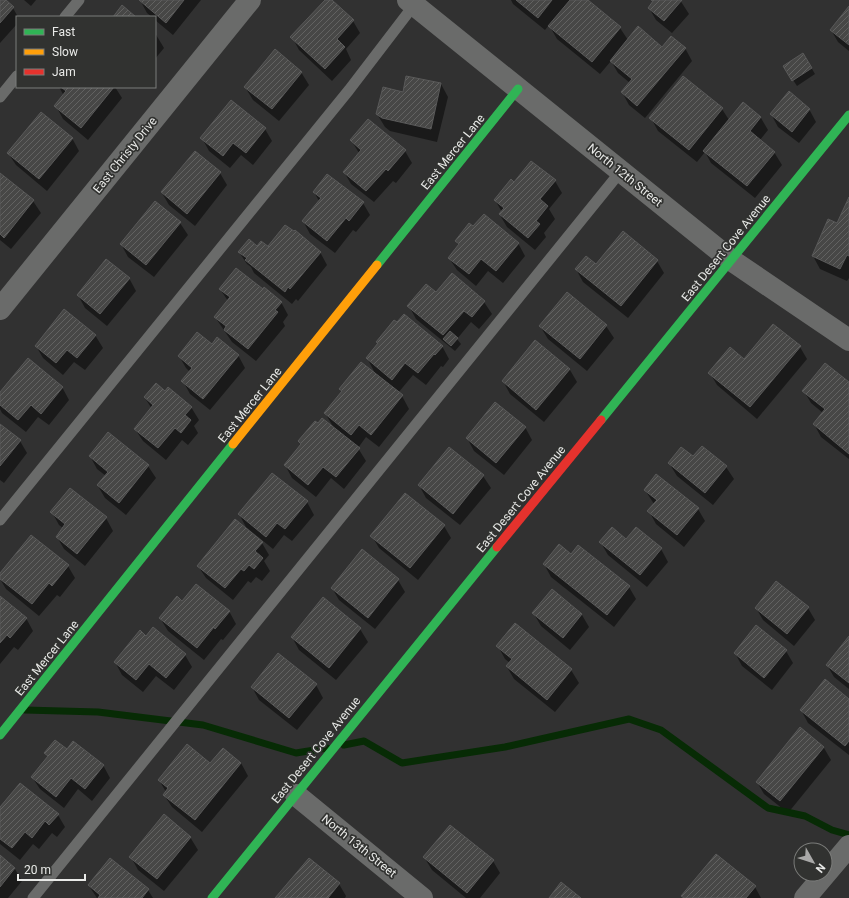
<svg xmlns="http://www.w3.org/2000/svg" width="849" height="898" font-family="Roboto,sans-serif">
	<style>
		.shadow { fill: #0007 }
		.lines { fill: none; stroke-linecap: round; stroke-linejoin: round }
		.stream { stroke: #072b05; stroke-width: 7 }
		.building { fill: url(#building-hatch); stroke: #595959 }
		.lane { stroke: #6a6b6a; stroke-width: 11 }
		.street { stroke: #6a6b6a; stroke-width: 22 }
		.fast { stroke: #30b455; stroke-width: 9 }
		.slow { stroke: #ff9f0a; stroke-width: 9 }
		.jam { stroke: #e5322d; stroke-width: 9 }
		.labels { text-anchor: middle; stroke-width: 3.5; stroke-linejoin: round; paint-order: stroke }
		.street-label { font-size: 12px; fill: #e9eae8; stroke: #313230 }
	</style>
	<defs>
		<pattern id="building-hatch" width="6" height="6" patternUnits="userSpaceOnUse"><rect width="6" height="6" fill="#474746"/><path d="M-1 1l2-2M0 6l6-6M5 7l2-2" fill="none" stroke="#626261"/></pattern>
	</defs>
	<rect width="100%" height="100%" fill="#313131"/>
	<!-- shadow -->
	<g class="shadow">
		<polygon points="0,0 4,0 13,8 18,17 17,17 17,24 0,43"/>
		<polygon points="24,0 36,0 31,6"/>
		<polygon points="140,0 201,0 173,35 155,20 155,17 152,17 147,13"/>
		<polygon points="326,0 330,0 353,21 360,33 346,49 351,60 332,81 299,50 292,37"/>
		<polygon points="511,0 586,0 620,28 628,40 662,48 685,48 692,61 645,118 629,105 622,92 630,83 618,73 611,61 600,74 557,39 549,25 545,30 513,4"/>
		<polygon points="653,0 680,0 689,14 672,33 656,20 649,8 653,2"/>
		<polygon points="849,7 849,51 838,42 831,30"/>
		<polygon points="155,33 164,48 155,59"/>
		<polygon points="803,54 815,74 797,86 784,66"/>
		<polygon points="301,72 309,85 279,121 253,100 245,87"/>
		<polygon points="683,78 722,109 729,120 743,103 761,118 768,130 760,140 774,152 782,165 755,198 711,163 705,152 697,162 658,131 651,118"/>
		<polygon points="441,84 448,97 437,142 390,131 385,127 377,114 403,93"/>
		<polygon points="59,87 115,87 122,98 88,140 63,119 56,106 64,96"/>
		<polygon points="809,109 816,122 799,143 778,127 771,114"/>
		<polygon points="368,120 405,151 412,163 396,183 393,181 374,202 351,184 344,172 359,153 351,140"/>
		<polygon points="265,129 272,141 253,165 241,155 230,168 209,151 202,138"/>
		<polygon points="72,138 79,151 47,191 16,165 8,153"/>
		<polygon points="220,173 227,185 195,226 169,205 162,193"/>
		<polygon points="0,174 33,201 41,213 11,249 0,240"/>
		<polygon points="555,181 562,193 549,209 555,219 544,233 546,237 535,250 507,227 500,215 502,212 495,200 514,183"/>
		<polygon points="314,192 363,203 370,215 356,232 353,230 335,253 310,234 303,221 319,201"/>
		<polygon points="849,199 849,278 847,281 820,269 813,256 837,225"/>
		<polygon points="155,202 180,223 188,235 154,277 128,257 121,244"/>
		<polygon points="474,228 518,243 525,256 503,283 488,271 476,286 457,270 449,258 459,246 456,241"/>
		<polygon points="257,247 320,252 327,265 298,301 296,299 292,304 254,273 251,267 247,264 239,252"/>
		<polygon points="657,261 664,273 628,318 583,282 576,269"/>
		<polygon points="452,275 484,302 492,314 479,329 471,322 457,339 461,344 455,351 416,319 409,306 437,294"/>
		<polygon points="129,278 136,291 107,326 85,308 78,295"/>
		<polygon points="220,289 281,302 288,315 283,322 285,326 256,361 232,342 215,317 228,301"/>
		<polygon points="540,326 606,326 614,338 587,371 548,339"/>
		<polygon points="95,335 103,348 85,370 74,362 63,375 43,358 36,346"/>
		<polygon points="377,342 442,346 449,359 443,367 441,366 426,385 413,375 398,393 402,396 409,409 379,447 366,437 358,448 366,461 344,489 331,478 316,497 292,478 285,465 334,428 325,413 342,393 340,389 376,375 367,358 379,344"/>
		<polygon points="536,342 570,370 577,382 544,422 510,394 503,381"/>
		<polygon points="212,345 238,355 245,368 210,410 190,394 183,381 190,372 186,368 179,356"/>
		<polygon points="800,347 807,359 757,419 717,385 710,373"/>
		<polygon points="849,384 849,459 821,437 814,424 823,413 811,403 804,391"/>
		<polygon points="62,387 69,400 49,425 38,417 26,432 2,413 0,409 0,394"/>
		<polygon points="165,392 191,407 199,420 194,426 198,433 188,445 182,440 166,460 143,441 135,429 152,409 145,398"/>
		<polygon points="0,425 20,441 27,453 4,483 0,480"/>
		<polygon points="525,427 532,440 504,475 474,451 467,438"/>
		<polygon points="702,447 726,467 734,479 713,505 677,476 669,463 693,458"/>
		<polygon points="90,456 148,466 156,478 126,515 105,498 98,486 106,476 97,469"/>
		<polygon points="483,476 491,488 460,525 426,498 419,485"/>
		<polygon points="645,490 698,509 705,521 684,547 656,524 649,511 654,504"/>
		<polygon points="307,502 314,515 292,541 284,535 273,549 246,527 239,514"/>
		<polygon points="52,512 106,518 113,531 85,566 64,549 57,537 63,528 59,525"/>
		<polygon points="444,526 451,538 418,580 379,548 372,536"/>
		<polygon points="626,541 661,549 668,562 647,587 608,555 601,543"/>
		<polygon points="262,543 269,555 264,561 270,571 262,581 256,577 251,583 248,581 233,600 206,578 198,566"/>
		<polygon points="571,555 629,587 636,599 614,627 551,577 544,564"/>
		<polygon points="68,566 75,578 60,597 57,595 39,616 6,589 0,579 0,575"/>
		<polygon points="398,580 405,592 375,629 339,600 332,588"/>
		<polygon points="552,591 582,615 589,627 570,650 541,626 534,614"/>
		<polygon points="0,597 26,618 33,631 18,650 14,647 0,664"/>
		<polygon points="323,599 360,629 368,642 336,680 299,650 292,637"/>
		<polygon points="182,602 229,611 236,624 223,640 221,639 204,660 168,631 160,618"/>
		<polygon points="756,608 808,608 815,620 794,646 763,620"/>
		<polygon points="515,624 571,670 579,683 555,712 514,679 507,667 510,663 505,659 498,646"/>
		<polygon points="147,637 185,655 192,667 174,690 156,676 143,692 122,675 115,662"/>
		<polygon points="849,637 849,689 834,677 827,665"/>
		<polygon points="786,651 793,663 772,690 742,666 735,653"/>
		<polygon points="316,685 323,698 297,730 259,700 252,687"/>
		<polygon points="849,700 849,755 808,723 801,710"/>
		<polygon points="800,729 824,748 831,760 788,813 764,794 757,782"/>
		<polygon points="67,750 103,765 110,778 92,801 78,789 64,808 40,789 32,777 48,757 46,753"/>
		<polygon points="241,763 248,776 202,832 172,807 164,795 166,792 159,780 210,765"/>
		<polygon points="0,809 58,815 65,827 57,837 52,833 39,849 33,844 20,860 0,844"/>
		<polygon points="190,837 198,850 164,891 138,870 131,857"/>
		<polygon points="0,857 15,869 22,881 8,898 0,898"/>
		<polygon points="424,857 493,861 500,873 480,898 466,898 432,870"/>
		<polygon points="339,884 346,896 345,898 277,898"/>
		<polygon points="89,886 148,890 153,898 97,898"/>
		<polygon points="755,887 761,898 684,898 683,896"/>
	</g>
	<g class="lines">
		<!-- stream -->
		<g class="stream">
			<polyline points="25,710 98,712 203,725 296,753 327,748"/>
			<polyline points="344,745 364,741 402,763 505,747 629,719 661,730 768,808 805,816 832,830 849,835"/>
		</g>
	</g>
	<!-- building -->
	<g class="building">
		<polygon points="0,0 6,0 14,7 0,23"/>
		<polygon points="139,0 184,0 166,23"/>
		<polygon points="325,0 332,0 354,20 337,39 345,47 325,69 290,37"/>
		<polygon points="516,0 552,0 538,18"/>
		<polygon points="570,0 588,0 621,27 592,62 548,26"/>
		<polygon points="651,0 682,0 664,21 648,8 653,1"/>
		<polygon points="122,5 136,17 113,17"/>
		<polygon points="849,6 849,45 830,30"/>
		<polygon points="638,26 662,47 671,36 686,48 637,106 621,92 632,79 610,61"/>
		<polygon points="275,49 302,72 272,109 244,87"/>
		<polygon points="803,53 812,68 792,81 783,66"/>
		<polygon points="406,76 441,83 431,129 382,118 376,114 383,87 403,92"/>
		<polygon points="683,76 723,108 689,150 649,118"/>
		<polygon points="61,87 114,87 81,128 54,106 66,91"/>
		<polygon points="789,91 810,109 792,132 770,114"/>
		<polygon points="231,100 266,128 246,153 233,143 223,156 200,138"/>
		<polygon points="743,102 761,117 750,131 775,152 747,186 703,151"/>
		<polygon points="41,112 73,138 39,179 7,153"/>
		<polygon points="368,119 406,150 388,171 386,169 366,191 343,172 361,150 350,140"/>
		<polygon points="195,151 221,172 187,214 161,192"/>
		<polygon points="531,161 556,180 540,199 548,206 536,221 540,224 528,238 499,214 504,208 494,200 511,179 514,182"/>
		<polygon points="0,173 34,200 4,238 0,234"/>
		<polygon points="327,174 364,202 349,221 346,218 327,241 302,221 321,198 313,192"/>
		<polygon points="849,197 849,256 847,255 840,269 812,256 828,219 837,223"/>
		<polygon points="155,201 181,222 146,265 120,244"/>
		<polygon points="484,214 519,243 496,271 481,259 469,274 448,258 459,244 455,241 469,223 473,226"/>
		<polygon points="285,225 294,231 295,230 321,252 290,289 288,287 285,292 245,260 247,258 238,252 249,239 257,246 261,241 269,247 268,246"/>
		<polygon points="623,231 658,260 621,306 575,269 586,256 596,264"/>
		<polygon points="106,259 130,278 100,314 77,295"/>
		<polygon points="236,268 263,289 264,287 282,302 275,310 278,312 248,349 224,330 226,326 214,317 230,297 219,289"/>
		<polygon points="452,273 485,301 472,317 464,311 443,335 407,306 426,284 436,292"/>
		<polygon points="567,292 607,325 580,359 539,326"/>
		<polygon points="64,309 96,335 77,358 67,350 56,363 35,346"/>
		<polygon points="404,314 443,346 435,355 434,354 418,373 405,363 392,380 366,358 378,343 376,342 394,320 397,322"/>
		<polygon points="773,324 801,346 750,407 708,373 730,347 744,359"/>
		<polygon points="450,331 458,338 451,346 443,339"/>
		<polygon points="197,332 212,344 217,337 239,355 203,399 181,381 192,368 178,356"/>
		<polygon points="535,340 570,369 536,410 502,381"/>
		<polygon points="28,358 63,387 41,414 31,405 18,420 0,405 0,392"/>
		<polygon points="361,362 403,395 371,435 359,425 351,435 324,413 342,391 339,389"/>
		<polygon points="825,363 849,382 849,454 813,424 825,409 802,391"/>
		<polygon points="156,383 165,391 168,387 192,407 185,415 191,420 181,433 175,428 158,448 134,429 153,405 144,397"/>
		<polygon points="495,402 526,427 496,463 466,438"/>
		<polygon points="322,418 360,448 336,477 323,467 308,485 284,465 301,444 298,441 315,421 318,423"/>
		<polygon points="0,424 21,440 0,466"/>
		<polygon points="108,432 149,465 119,503 97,485 108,472 89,456"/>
		<polygon points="702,446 727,466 705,493 668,463 681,447 693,456"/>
		<polygon points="449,447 484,475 453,514 418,485"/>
		<polygon points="272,473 308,501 285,529 277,523 266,537 238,514"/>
		<polygon points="656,474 699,508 677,535 647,511 657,500 644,490"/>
		<polygon points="70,488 107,517 77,554 56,537 65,524 50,512"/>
		<polygon points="405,493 445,525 410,568 370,536"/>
		<polygon points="235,519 263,542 255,551 263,558 254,569 249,565 244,571 241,569 225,588 197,566"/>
		<polygon points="612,527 626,539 636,527 662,548 640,575 599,542"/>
		<polygon points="31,535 69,565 52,586 49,583 32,604 0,579 0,573"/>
		<polygon points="559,544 571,554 578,545 630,586 607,615 543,564"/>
		<polygon points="362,549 399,579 368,618 331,588"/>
		<polygon points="776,581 809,607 787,634 755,608"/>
		<polygon points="196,584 230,611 215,629 214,627 197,648 159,618 177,596 182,601"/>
		<polygon points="552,589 582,614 563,638 532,613"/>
		<polygon points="0,596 27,618 10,638 7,635 0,643"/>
		<polygon points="323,597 361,628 329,668 291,637"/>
		<polygon points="515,623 572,669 547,700 506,666 512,659 496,646"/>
		<polygon points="756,625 787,650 764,678 734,653"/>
		<polygon points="153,627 186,654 166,678 149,664 136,680 114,662 140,630 146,636"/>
		<polygon points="849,636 849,683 826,665"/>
		<polygon points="278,653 317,684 289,718 251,687"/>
		<polygon points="825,679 849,699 849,741 845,746 800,710"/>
		<polygon points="800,727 824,747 780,801 756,782"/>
		<polygon points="55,740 67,749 73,741 104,765 85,789 71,778 56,797 31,777 48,756 44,753"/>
		<polygon points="187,744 210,763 223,748 241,763 195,820 163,795 168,788 158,780"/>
		<polygon points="20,783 59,814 49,825 45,821 32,838 25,832 12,848 0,839 0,807"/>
		<polygon points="164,814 191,837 157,879 129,857"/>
		<polygon points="450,825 494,860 467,893 423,857"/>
		<polygon points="716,854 756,886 746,898 684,898 681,896"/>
		<polygon points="0,855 15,868 0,887"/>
		<polygon points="110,858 149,889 142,898 98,898 100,895 88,885"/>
		<polygon points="309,858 340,883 328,898 275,898"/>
		<polygon points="561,882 581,898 549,898"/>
	</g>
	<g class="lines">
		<!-- lane -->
		<g class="lane">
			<polyline points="65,17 79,0"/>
			<polyline points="0,97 17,76"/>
			<polyline points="0,520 349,90 414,5"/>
			<polyline points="33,898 621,171"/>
		</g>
		<!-- street -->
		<g class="street">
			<polyline points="408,0 731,260 849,340"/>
			<polyline points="0,309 250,0"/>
			<polyline points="296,795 422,898"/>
			<polyline points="805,898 849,846"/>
		</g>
		<!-- fast -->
		<g class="fast">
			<polyline points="377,265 518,89"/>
			<polyline points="601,420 849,115"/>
			<polyline points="0,735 233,444"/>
			<polyline points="212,898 497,547"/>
		</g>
		<!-- slow -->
		<polyline class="slow" points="233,444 377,265"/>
		<!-- jam -->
		<polyline class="jam" points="497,547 601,420"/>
	</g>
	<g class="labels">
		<!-- street labels -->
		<g class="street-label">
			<text transform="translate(453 152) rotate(-51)" y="4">East Mercer Lane</text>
			<text transform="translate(125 155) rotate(-51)" y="4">East Christy Drive</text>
			<text transform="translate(625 175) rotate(39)" y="4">North 12th Street</text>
			<text transform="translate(726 248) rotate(-51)" y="4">East Desert Cove Avenue</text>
			<text transform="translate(250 405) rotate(-51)" y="4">East Mercer Lane</text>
			<text transform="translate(521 499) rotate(-51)" y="4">East Desert Cove Avenue</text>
			<text transform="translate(47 658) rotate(-51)" y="4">East Mercer Lane</text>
			<text transform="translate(316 750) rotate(-51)" y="4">East Desert Cove Avenue</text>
			<text transform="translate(359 846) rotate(39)" y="4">North 13th Street</text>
		</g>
	</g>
	<!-- legend -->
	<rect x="16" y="16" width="140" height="72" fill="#313230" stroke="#7b7c7a"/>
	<rect x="24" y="29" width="20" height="6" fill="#30b455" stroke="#7b7c7a"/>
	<text x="52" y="36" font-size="12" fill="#e9eae8">Fast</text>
	<rect x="24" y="49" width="20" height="6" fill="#ff9f0a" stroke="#7b7c7a"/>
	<text x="52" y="56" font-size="12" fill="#e9eae8">Slow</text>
	<rect x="24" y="69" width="20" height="6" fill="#e5322d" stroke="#7b7c7a"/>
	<text x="52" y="76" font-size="12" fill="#e9eae8">Jam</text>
	<!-- north arrow -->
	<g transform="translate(813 862) rotate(129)"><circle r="19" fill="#313230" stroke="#7b7c7a"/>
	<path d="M0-3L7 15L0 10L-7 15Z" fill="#a9a9a8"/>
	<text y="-6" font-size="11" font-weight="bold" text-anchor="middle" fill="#e9eae8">N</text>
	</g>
	<!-- scale -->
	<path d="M18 874v6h67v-6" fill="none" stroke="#e9eae8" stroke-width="2"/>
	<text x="24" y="874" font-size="12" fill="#e9eae8" stroke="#313230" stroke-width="3" paint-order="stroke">20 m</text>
</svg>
